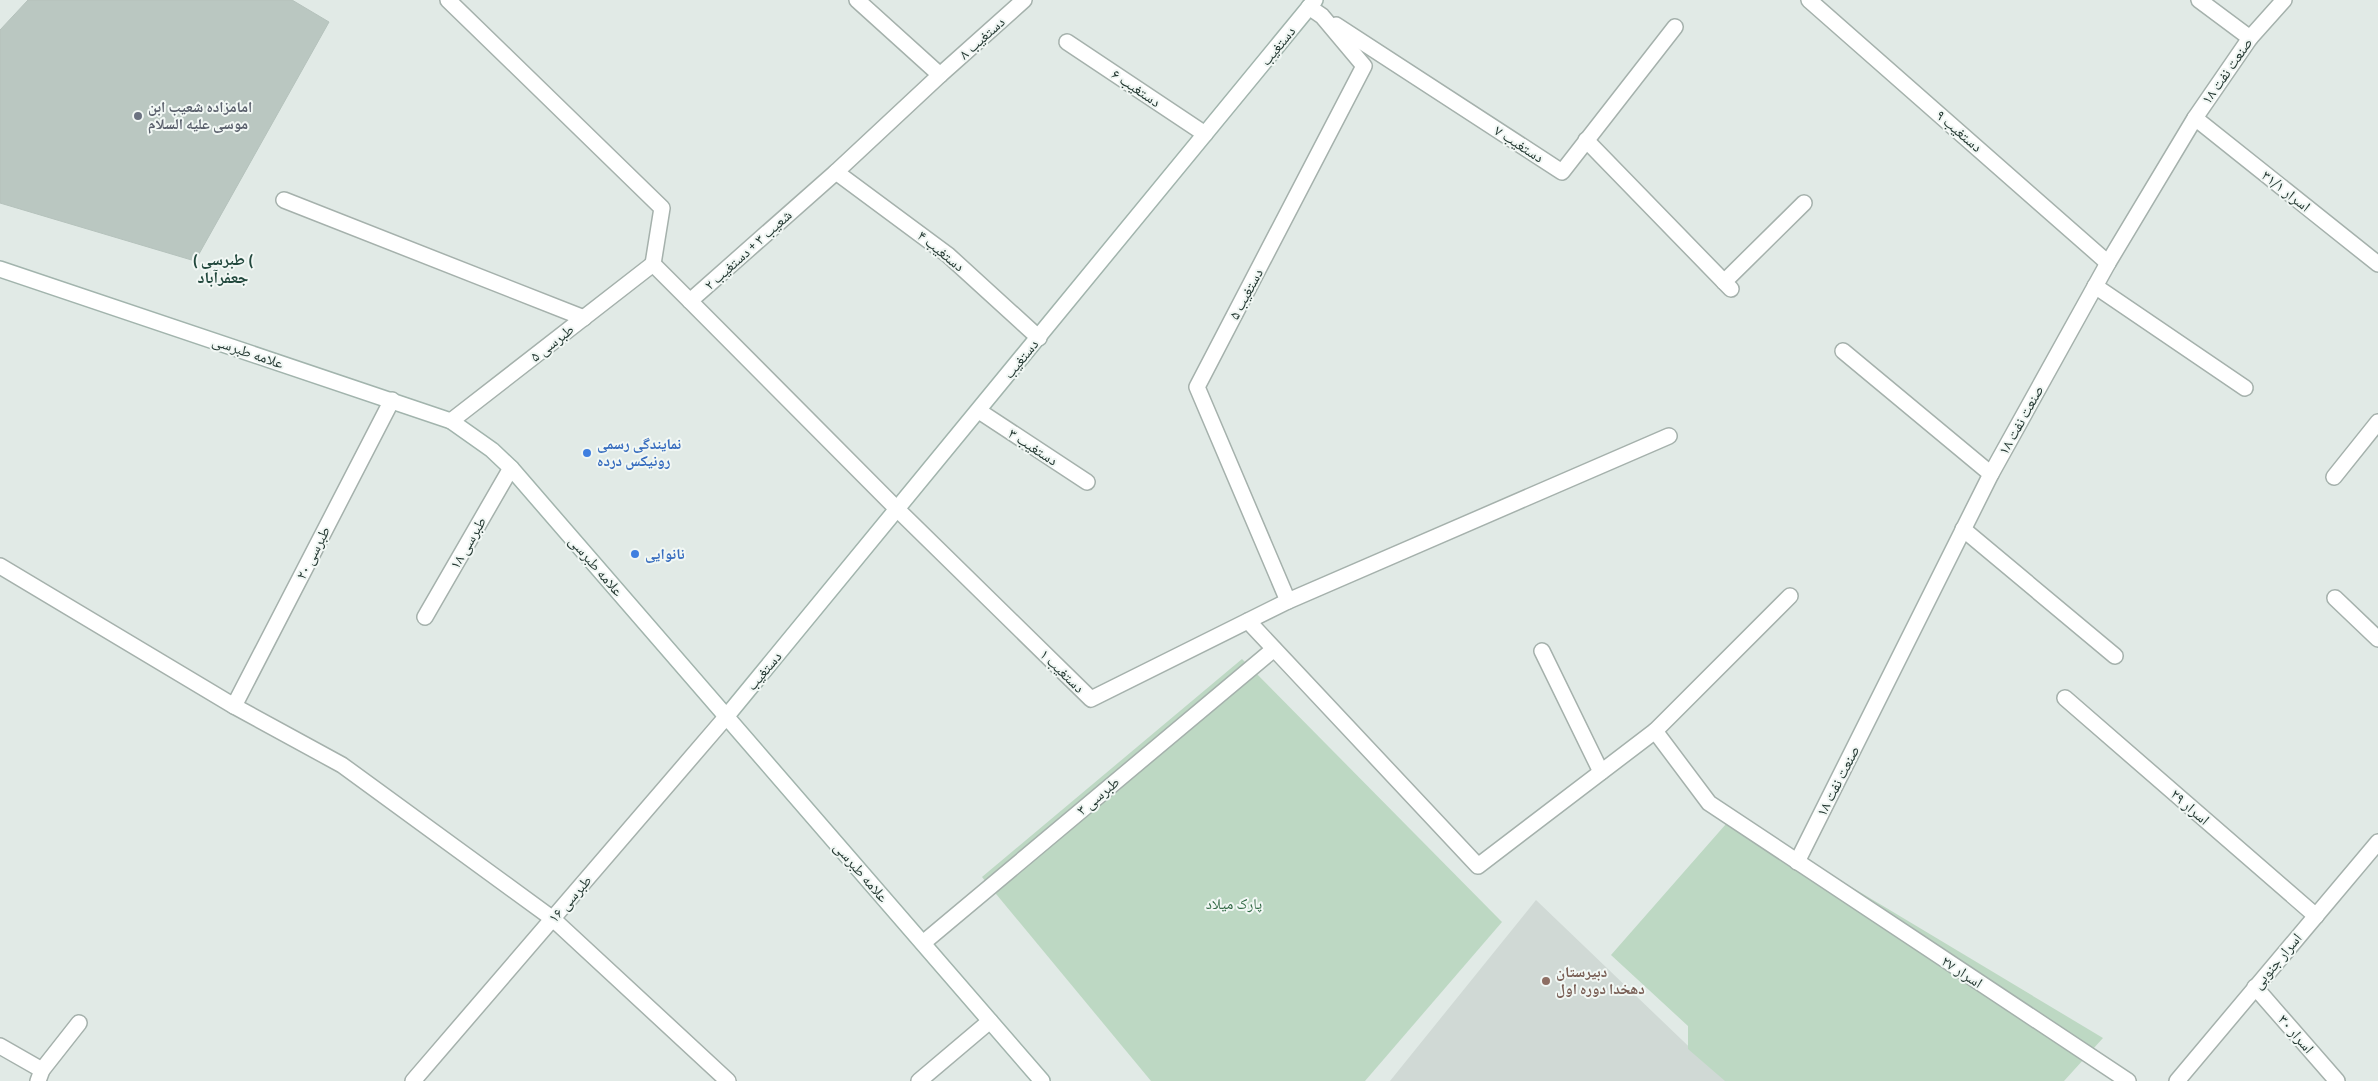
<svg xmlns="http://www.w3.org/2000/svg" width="2378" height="1081" font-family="'PT Sans Narrow','Noto Naskh Arabic',sans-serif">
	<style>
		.built { fill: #d0d9d5 }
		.green { fill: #bdd8c3 }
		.building { fill: #bac7c1; stroke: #b5c2bc }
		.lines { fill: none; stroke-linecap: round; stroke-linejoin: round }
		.minor-casing { stroke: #a5b1ac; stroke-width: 18 }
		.secondary-casing { stroke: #a2b4ad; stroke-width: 18 }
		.minor { stroke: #fff; stroke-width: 15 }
		.secondary { stroke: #fff; stroke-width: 15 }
		.worship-dot { fill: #6b7280; stroke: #f1f7f4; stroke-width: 2 }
		.shop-dot { fill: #3f7fe0; stroke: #f1f7f4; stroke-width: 2 }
		.education-dot { fill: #8d6e63; stroke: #f1f7f4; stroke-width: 2 }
		.labels { text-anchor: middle; stroke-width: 4; stroke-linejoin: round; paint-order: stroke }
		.street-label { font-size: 15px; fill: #243832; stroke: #f1f7f4 }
		.worship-label { font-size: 15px; font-weight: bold; fill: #5b616d; stroke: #f1f7f4; text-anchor: start }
		.shop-label { font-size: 15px; font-weight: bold; fill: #366cbe; stroke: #f1f7f4; text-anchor: start }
		.park-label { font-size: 15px; fill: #336a46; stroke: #f1f7f4 }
		.education-label { font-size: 15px; font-weight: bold; fill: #785e54; stroke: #f1f7f4; text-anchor: start }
		.neighbourhood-label { font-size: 16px; font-weight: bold; fill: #22483d; stroke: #f1f7f4 }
	</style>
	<rect width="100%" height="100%" fill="#e1eae6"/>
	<!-- built -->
	<polygon class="built" points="1536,900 1706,1063 1726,1081 1390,1081"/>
	<!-- green -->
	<g class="green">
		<polygon points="1242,659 1502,922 1365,1081 1151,1081 982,877"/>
		<polygon points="1733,816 2103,1038 2064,1081 1725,1081 1688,1049 1688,1026 1611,955"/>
	</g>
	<!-- building -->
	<polygon class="building" points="28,0 292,0 329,22 195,261 0,203 0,30"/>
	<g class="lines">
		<!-- minor casing -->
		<g class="minor-casing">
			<g id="minor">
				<polyline points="448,0 662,208 653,264"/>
				<polyline points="857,0 940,75 836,172 690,301 898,510 1091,699 1288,601 1669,436"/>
				<polyline points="1809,0 2108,263"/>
				<polyline points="2199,0 2250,38"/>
				<polyline points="1336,25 1562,172 1675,27"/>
				<polyline points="1067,42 1205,134"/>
				<polyline points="940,75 1024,0"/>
				<polyline points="2195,118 2378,264"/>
				<polyline points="1586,140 1731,289"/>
				<polyline points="836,172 948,255 1039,338"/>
				<polyline points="284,200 584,318"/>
				<polyline points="653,264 690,301"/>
				<polyline points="1724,282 1804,203"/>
				<polyline points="2095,286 2245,388"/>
				<polyline points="1843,351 1991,474"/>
				<polyline points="979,411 1087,482"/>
				<polyline points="451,421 653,264"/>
				<polyline points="2334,477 2378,422"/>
				<polyline points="1963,529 2115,656"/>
				<polyline points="0,566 234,706 342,765 553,919 728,1081"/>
				<polyline points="1790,596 1655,731 1709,803 2128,1081"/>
				<polyline points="2335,598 2378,639"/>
				<polyline points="1288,601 1197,387 1364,66 1322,16 1309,7"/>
				<polyline points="425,617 511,468"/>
				<polyline points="1248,621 1478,866 1655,731"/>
				<polyline points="1542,651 1601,772"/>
				<polyline points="2065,698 2316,916"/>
				<polyline points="234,706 392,400"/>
				<polyline points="1797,862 1991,474 2108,263 2195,118 2250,38 2284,0"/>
				<polyline points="923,943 1274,649"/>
				<polyline points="2255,987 2337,1081"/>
				<polyline points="0,1046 42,1070"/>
				<polyline points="38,1081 42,1070 79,1023"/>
				<polyline points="413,1081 726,717"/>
				<polyline points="919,1081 990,1021"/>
				<polyline points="2177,1081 2378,842"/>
			</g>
		</g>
		<!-- secondary casing -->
		<g class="secondary-casing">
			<g id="secondary">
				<polyline points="0,269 451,421 492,450 511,468 1042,1081"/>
				<polyline points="726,717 1315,0"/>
			</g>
		</g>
		<!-- minor -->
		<use href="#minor" class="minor"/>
		<!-- secondary -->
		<use href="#secondary" class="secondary"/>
	</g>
	<!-- markers -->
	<circle class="worship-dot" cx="138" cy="116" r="5"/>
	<g class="shop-dot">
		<circle cx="587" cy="453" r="5"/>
		<circle cx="635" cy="554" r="5"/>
	</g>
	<circle class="education-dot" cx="1546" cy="981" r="5"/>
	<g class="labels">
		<!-- street labels -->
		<g class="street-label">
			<text transform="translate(982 38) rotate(-42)" y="5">دستغیب ۸</text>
			<text transform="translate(1278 46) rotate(-51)" y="5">دستغیب</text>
			<text transform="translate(2227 71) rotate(-55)" y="5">صنعت نفت ۱۸</text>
			<text transform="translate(1136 88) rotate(34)" y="5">دستغیب ۶</text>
			<text transform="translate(1959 131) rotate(41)" y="5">دستغیب ۹</text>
			<text transform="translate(1519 144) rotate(33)" y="5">دستغیب ۷</text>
			<text transform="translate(2286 191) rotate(38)" y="5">اسرار ۳۱/۱</text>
			<text transform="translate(748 250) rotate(-42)" y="5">شعیب ۳ + دستغیب ۲</text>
			<text transform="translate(941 251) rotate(39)" y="5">دستغیب ۴</text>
			<text transform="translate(1246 294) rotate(-62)" y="5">دستغیب ۵</text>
			<text transform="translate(552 343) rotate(-38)" y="5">طبرسی ۵</text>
			<text transform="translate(248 352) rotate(19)" y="5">علامه طبرسی</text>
			<text transform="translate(1021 359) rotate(-51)" y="5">دستغیب</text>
			<text transform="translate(2021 420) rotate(-61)" y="5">صنعت نفت ۱۸</text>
			<text transform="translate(1033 447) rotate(33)" y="5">دستغیب ۳</text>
			<text transform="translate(468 543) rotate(-60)" y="5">طبرسی ۱۸</text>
			<text transform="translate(313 553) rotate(-63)" y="5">طبرسی ۲۰</text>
			<text transform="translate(596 566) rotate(49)" y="5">علامه طبرسی</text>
			<text transform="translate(764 671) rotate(-50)" y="5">دستغیب</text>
			<text transform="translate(1062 671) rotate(44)" y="5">دستغیب ۱</text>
			<text transform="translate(1838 781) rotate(-63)" y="5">صنعت نفت ۱۸</text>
			<text transform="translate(1098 796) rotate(-40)" y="5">طبرسی ۳</text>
			<text transform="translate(2190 807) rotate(41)" y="5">اسرار ۲۹</text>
			<text transform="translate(861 872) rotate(49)" y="5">علامه طبرسی</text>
			<text transform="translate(570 899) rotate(-49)" y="5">طبرسی ۱۶</text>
			<text transform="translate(2277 961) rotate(-50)" y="5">اسرار جنوبی</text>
			<text transform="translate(1962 972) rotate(33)" y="5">اسرار ۲۷</text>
			<text transform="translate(2296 1034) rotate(49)" y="5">اسرار ۳۰</text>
		</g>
		<!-- worship labels -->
		<g class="worship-label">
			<text x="148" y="112">امامزاده شعیب ابن<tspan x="148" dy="17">موسی علیه السلام</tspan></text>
		</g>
		<!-- shop labels -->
		<g class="shop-label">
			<text x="597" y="449">نمایندگی رسمی<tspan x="597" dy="17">رونیکس درده</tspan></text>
			<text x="645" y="559">نانوایی</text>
		</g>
		<!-- park labels -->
		<g class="park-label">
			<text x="1234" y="909">پارک میلاد</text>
		</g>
		<!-- education labels -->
		<g class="education-label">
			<text x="1556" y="977">دبیرستان<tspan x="1556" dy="17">دهخدا دوره اول</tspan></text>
		</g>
		<!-- neighbourhood labels -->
		<g class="neighbourhood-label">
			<text x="223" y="265">( طبرسی (<tspan x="223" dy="18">جعفرآباد</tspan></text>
		</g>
	</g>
</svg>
